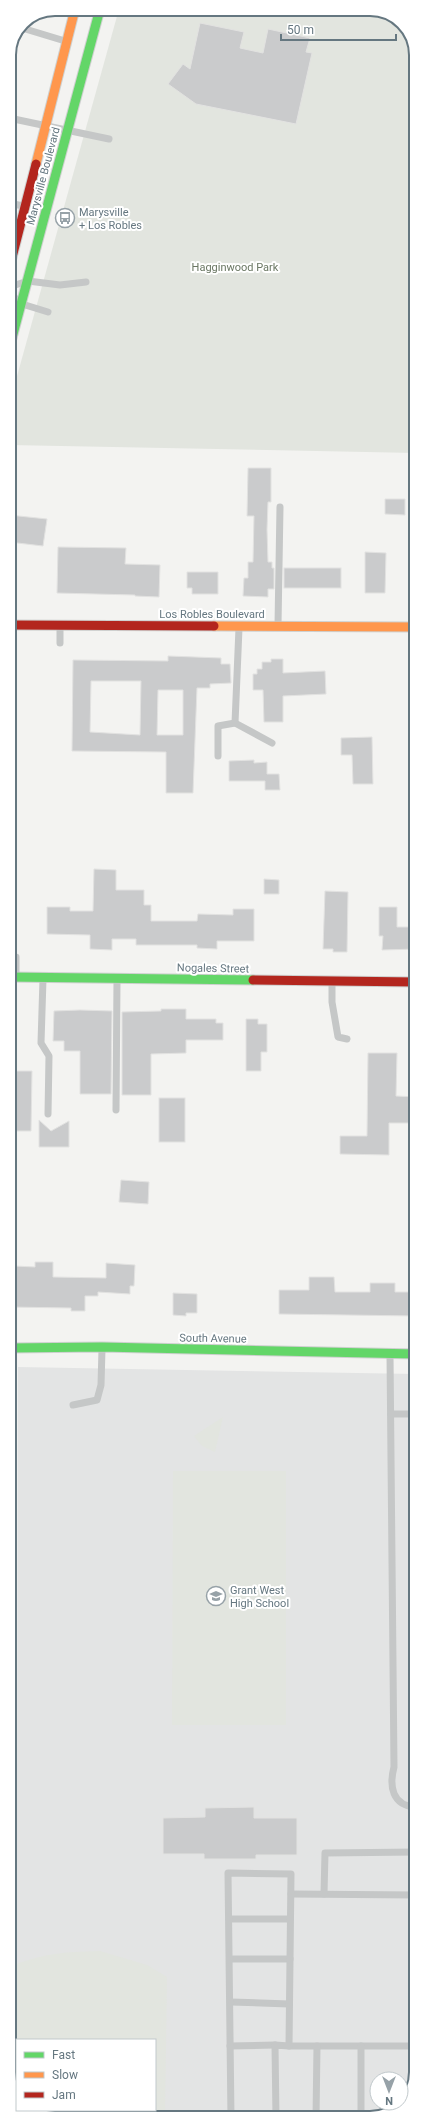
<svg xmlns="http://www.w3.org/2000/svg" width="425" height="2127" font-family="Roboto,sans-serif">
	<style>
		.built { fill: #e3e4e4; fill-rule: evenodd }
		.green { fill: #e2e5df }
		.building { fill: #cacbcc; stroke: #e2e2e1; fill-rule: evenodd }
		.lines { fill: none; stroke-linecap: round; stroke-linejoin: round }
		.fast-casing { stroke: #ced0cf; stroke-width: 11 }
		.slow-casing { stroke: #ced0cf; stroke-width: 11 }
		.jam-casing { stroke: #ced0cf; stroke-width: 11 }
		.lane { stroke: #c5c7c7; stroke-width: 7 }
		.fast { stroke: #63d668; stroke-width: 9 }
		.slow { stroke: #ff974d; stroke-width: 9 }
		.jam { stroke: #b3261e; stroke-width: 9 }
		.labels { text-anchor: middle; stroke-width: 4; stroke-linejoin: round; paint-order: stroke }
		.street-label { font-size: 11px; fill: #657780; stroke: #fff }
		.poi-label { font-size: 11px; fill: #657780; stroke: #fff; text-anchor: start }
		.park-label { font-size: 11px; fill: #6a7763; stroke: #fff }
		.rim { fill: none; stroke: #657780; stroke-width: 2 }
	</style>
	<rect width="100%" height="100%" fill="#f3f3f1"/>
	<!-- built -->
	<path class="built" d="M18,1367L416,1374V2072L404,2102L376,2118H49L34,2110H155V2040H17V2093L9,2078V1818H17ZM377,2079H401V2103H377Z"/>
	<!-- green -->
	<g class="green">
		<polygon points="119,9 375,9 402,22 416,49 416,453 9,445 9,405"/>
		<polygon points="223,1417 215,1452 202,1446 194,1436"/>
		<polygon points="173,1471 286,1471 286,1725 172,1725"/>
		<path d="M100,1951L147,1965L167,1977L165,2118H49L34,2110H155V2040H17V2093L9,2078V1967C44,1953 63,1952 100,1951Z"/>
	</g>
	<!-- building -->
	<g class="building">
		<polygon points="200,23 244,32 240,48 263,53 268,29 310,38 306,52 312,53 296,124 196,104 168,84 183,64 190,69"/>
		<polygon points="248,468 271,468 271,502 268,502 267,530 268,562 272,562 272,568 274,568 274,589 268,589 268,597 243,596 244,578 248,578 248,562 253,562 254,516 247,516"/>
		<polygon points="385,499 405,499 405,515 385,514"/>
		<polygon points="9,515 47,519 43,546 9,542"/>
		<polygon points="58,547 126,548 125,564 160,565 159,597 135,596 135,595 57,593"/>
		<polygon points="365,552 386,553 385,593 365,593"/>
		<rect x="284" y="568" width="57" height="20"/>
		<polygon points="187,572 218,572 218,594 192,594 192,588 187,588"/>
		<path d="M168,656L221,658V664H230L231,683L210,684V688H197L193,793H166V752L72,751L73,660L168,661ZM91,681H141L140,735L90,732ZM158,690H183V735H157Z"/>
		<polygon points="271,659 283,659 283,673 325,671 326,694 283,696 283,722 264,722 263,690 253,690 253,674 257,674 257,669 262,669 262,662 271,662"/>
		<polygon points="372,737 373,784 353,784 352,755 341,755 341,738"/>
		<polygon points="254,760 254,763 267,762 267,774 279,774 280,790 265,790 265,781 229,781 229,761"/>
		<polygon points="94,869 116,870 116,890 144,890 144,905 151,905 151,921 197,921 198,914 233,915 233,909 254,909 254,941 217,941 217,949 197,948 197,945 136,945 136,939 112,939 112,950 90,949 90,935 47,934 47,907 70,907 70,911 93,911"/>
		<polygon points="264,879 279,880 279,894 264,894"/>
		<polygon points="325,891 348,892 347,952 333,952 333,949 323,949"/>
		<polygon points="379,907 397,907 397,927 416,927 416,949 382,950 383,936 379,936"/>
		<polygon points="161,1009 186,1009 186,1019 216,1019 216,1023 223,1023 223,1040 186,1040 186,1053 151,1054 151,1095 122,1095 122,1012 161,1011"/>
		<polygon points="80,1010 112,1011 111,1094 80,1094 80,1051 64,1051 64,1041 53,1041 54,1011"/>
		<polygon points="246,1019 258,1019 258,1024 267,1024 267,1052 261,1052 261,1071 246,1071"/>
		<polygon points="368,1053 397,1053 396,1096 416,1097 416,1123 389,1123 389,1155 340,1154 340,1136 367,1136"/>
		<polygon points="9,1071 32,1071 31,1131 9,1131"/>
		<rect x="159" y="1098" width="26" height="44"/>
		<polygon points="39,1120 51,1131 69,1121 69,1147 39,1147"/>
		<polygon points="121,1180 149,1182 148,1204 119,1202"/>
		<polygon points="35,1262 53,1262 53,1277 106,1278 106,1263 135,1265 134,1286 130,1286 130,1294 98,1292 98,1296 85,1296 85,1311 71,1311 71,1308 9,1307 9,1270 14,1270 14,1266 35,1267"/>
		<polygon points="309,1277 334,1277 335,1292 370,1292 370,1283 395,1283 395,1292 416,1292 416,1316 279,1314 279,1290 309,1290"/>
		<polygon points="173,1293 197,1294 197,1313 186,1313 186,1316 173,1315"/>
		<polygon points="254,1807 254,1818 297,1818 297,1855 256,1855 256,1859 204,1859 204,1854 163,1854 163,1818 205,1817 205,1808"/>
	</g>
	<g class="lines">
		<!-- fast casing -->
		<g class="fast-casing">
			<g id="fast">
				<polyline points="9,349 100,9"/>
				<polyline points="9,977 253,980"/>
				<polyline points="9,1348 102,1347 416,1354"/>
			</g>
		</g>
		<!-- slow casing -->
		<g class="slow-casing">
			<g id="slow">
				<polyline points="36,164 75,9"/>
				<polyline points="214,626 416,627"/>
			</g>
		</g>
		<!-- jam casing -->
		<g class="jam-casing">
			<g id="jam">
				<polyline points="9,269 36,164"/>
				<polyline points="9,625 214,626"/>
				<polyline points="253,980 416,982"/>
			</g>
		</g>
		<!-- lane -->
		<g class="lane">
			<polyline points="22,28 65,41"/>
			<polyline points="9,118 109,139"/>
			<polyline points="9,203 23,206"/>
			<polyline points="9,287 28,281 60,285 86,282"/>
			<polyline points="9,293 22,304 48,312"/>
			<polyline points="278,625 280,507"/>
			<polyline points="60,627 60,643"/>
			<polyline points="235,723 272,743"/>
			<polyline points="218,756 218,726 235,723 239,628"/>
			<polyline points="9,956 16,957 16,975"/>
			<polyline points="43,979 41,1043 49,1056 48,1114"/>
			<polyline points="332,983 332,1002 338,1037 347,1039"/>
			<polyline points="116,1110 117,980"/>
			<path d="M390,1355L394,1767C389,1786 392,1806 416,1807"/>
			<polyline points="73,1405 97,1400 101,1385 102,1349"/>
			<polyline points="391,1414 416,1414"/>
			<polyline points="291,1894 416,1895"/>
			<polyline points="324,1894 325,1853 416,1852"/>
			<polyline points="229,1919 290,1919"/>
			<polyline points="230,1959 290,1959"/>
			<polyline points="231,2002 289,2004"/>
			<polyline points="230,2046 275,2045"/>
			<polyline points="231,2118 228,1873 291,1874 289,2046 416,2046"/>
			<polyline points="276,2118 275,2045 289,2046"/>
			<polyline points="316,2118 317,2046"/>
			<polyline points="361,2118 361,2046"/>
		</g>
		<!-- fast -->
		<use href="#fast" class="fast"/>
		<!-- slow -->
		<use href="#slow" class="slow"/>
		<!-- jam -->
		<use href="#jam" class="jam"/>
	</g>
	<!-- icons -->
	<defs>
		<g id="bus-ring" transform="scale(1)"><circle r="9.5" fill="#fff" stroke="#97a2a8" stroke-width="1.5"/><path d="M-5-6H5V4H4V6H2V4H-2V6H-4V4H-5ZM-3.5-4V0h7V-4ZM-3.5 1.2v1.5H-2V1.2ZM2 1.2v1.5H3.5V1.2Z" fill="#97a2a8"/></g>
		<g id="school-ring" transform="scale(1)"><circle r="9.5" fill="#fff" stroke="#97a2a8" stroke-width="1.5"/><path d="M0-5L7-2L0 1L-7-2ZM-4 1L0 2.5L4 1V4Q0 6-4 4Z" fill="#97a2a8"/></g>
	</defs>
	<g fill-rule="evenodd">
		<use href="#bus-ring" x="65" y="218"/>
		<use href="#school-ring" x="216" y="1596"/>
	</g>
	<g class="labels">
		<!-- street labels -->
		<g class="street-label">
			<text transform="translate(43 176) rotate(-75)" y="4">Marysville Boulevard</text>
			<text x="212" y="618">Los Robles Boulevard</text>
			<text transform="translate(213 968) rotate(1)" y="4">Nogales Street</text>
			<text transform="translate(213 1338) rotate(1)" y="4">South Avenue</text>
		</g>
		<!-- poi labels -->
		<g class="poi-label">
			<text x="79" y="216">Marysville<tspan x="79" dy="13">+ Los Robles</tspan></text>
			<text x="230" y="1594">Grant West<tspan x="230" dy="13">High School</tspan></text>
		</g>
		<!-- park labels -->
		<g class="park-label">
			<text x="235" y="271">Hagginwood Park</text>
		</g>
	</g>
	<!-- crop -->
	<path d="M0 0H425V2127H0ZM55 16H370A39 39 0 0 1 409 55V2072A39 39 0 0 1 370 2111H55A39 39 0 0 1 16 2072V55A39 39 0 0 1 55 16Z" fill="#fff" fill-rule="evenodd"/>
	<path class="rim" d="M55 16H370A39 39 0 0 1 409 55V2072A39 39 0 0 1 370 2111H55A39 39 0 0 1 16 2072V55A39 39 0 0 1 55 16Z"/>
	<!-- legend -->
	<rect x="16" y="2039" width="140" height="72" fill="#ffffff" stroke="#c1c9cc"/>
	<rect x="24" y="2052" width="20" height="6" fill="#63d668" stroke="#c1c9cc"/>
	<text x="52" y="2059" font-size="12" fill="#657780">Fast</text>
	<rect x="24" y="2072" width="20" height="6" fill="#ff974d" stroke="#c1c9cc"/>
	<text x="52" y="2079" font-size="12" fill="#657780">Slow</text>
	<rect x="24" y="2092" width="20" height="6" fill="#b3261e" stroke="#c1c9cc"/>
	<text x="52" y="2099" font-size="12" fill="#657780">Jam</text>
	<!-- north arrow -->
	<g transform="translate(389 2091) rotate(180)"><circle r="19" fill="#ffffff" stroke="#c1c9cc"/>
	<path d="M0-3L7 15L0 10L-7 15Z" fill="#97a2a8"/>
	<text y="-6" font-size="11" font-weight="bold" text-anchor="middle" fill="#657780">N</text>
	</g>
	<!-- scale -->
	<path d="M281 34v6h115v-6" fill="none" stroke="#657780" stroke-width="2"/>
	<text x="287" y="34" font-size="12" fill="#657780" stroke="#ffffff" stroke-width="3" paint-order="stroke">50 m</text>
</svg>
